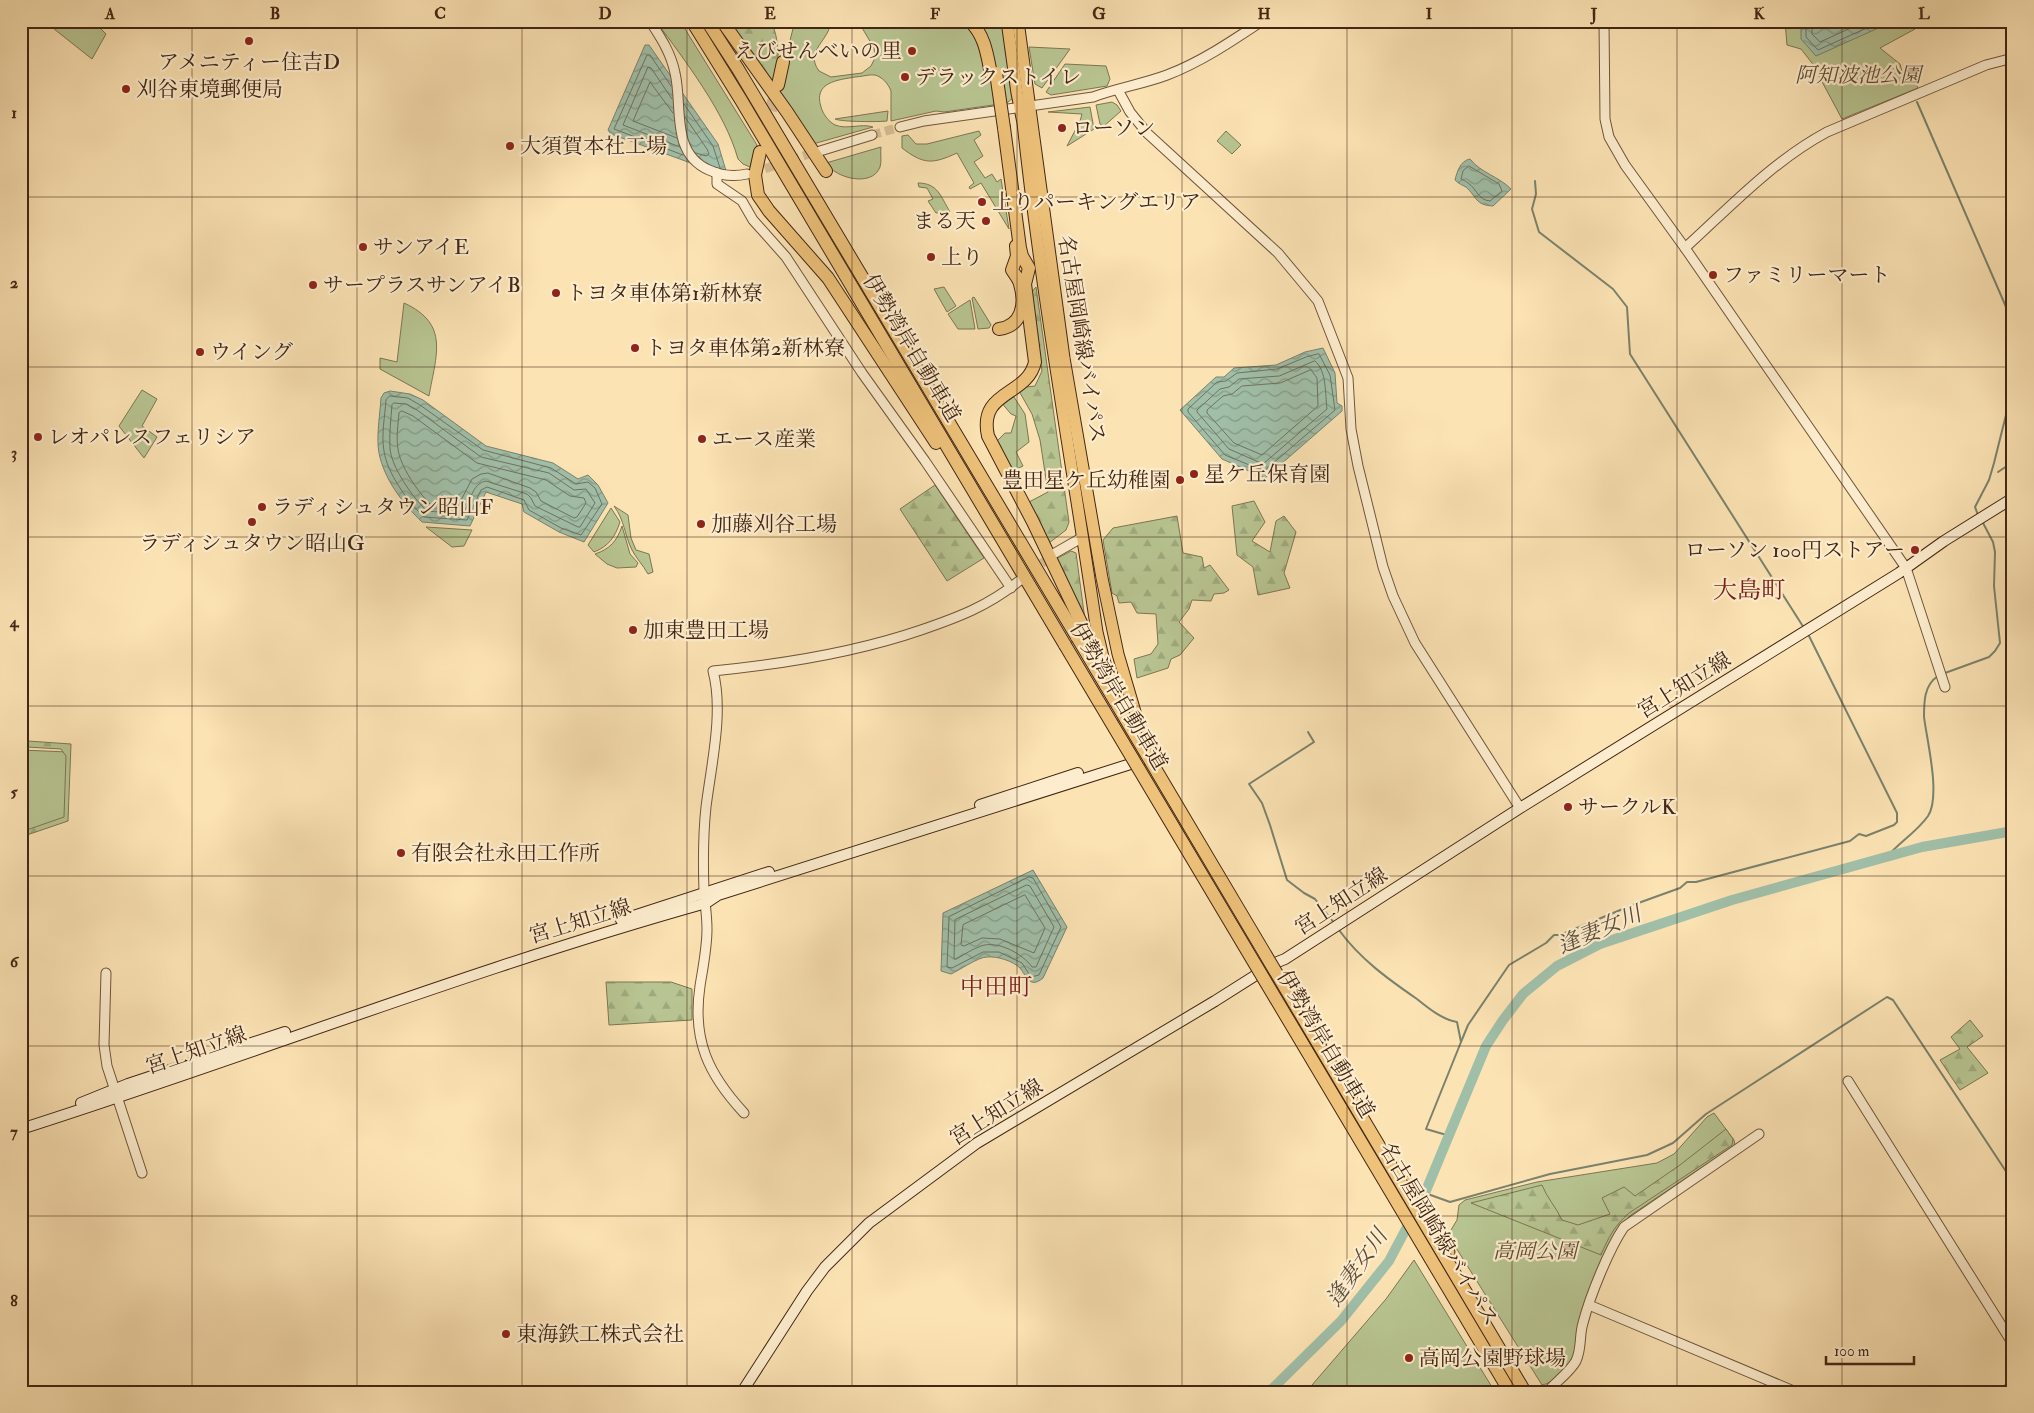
<svg xmlns="http://www.w3.org/2000/svg" width="2034" height="1413" font-family="'IM FELL Double Pica','Noto Serif JP',serif">
	<style>
		.green { fill: #b8c592; stroke: #7d7653 }
		.forest { fill: url(#forest-firs); stroke: #7d7653 }
		.water { fill: url(#water-waves); stroke: #7a826d }
		.lines { fill: none; stroke-linecap: round; stroke-linejoin: round }
		.shore { stroke: #71725e; stroke-width: 1 }
		.stream { stroke: #7a826d; stroke-width: 2 }
		.river { stroke: #a0bfa9; stroke-width: 10 }
		.tertiary-tunnel { stroke: #d7bd94; stroke-width: 9; stroke-dasharray: 9 4.5; stroke-linecap: butt }
		.motorway-tunnel { stroke: #d7bd94; stroke-width: 12; stroke-dasharray: 12 6; stroke-linecap: butt }
		.tertiary-casing { stroke: #70553c; stroke-width: 11 }
		.secondary-casing { stroke: #422614; stroke-width: 12 }
		.primary-casing { stroke: #422614; stroke-width: 13 }
		.motorway-casing { stroke: #422614; stroke-width: 14 }
		.tertiary { stroke: #fdedce; stroke-width: 9 }
		.secondary { stroke: #fdedce; stroke-width: 10 }
		.primary { stroke: #eec27a; stroke-width: 11 }
		.motorway { stroke: #eec27a; stroke-width: 12 }
		.motorway-bridge-casing { stroke: #422614; stroke-width: 14; stroke-linecap: butt }
		.motorway-bridge { stroke: #eec27a; stroke-width: 12 }
		.grid { fill: none; stroke: #422614; stroke-width: 1; stroke-opacity: 0.55 }
		.poi-dot { fill: #8f2418; stroke: #fdedce; stroke-width: 2 }
		.labels { text-anchor: middle; stroke-width: 4.5; stroke-linejoin: round; paint-order: stroke }
		.poi-label { font-size: 21px; fill: #422614; stroke: #fdedce; text-anchor: start }
		.park-label { font-size: 21px; font-style: italic; fill: #604e34; stroke: #fdedce }
		.street-label { font-size: 21px; fill: #422614; stroke: #fdedce }
		.water-label { font-size: 22px; font-style: italic; fill: #5a4c39; stroke: #fdedce }
		.quarter-label { font-size: 24px; fill: #7a1f14; stroke: #fdedce }
		.neatline { fill: none; stroke: #422614; stroke-width: 2 }
		.grid-label { font-size: 16px; text-anchor: middle; font-weight: bold; fill: #422614 }
	</style>
	<defs>
		<pattern id="forest-firs" width="22" height="20" patternUnits="userSpaceOnUse" patternTransform="scale(1.25)"><rect width="22" height="20" fill="#b8c592"/><path d="M5 1l3.5 6h-7zM16 11l3.5 6h-7z" fill="#9fa97d"/></pattern>
		<pattern id="water-waves" width="16" height="10" patternUnits="userSpaceOnUse" patternTransform="scale(1.25)"><rect width="16" height="10" fill="#a0bfa9"/><path d="M0 5q4-4 8 0t8 0" fill="none" stroke="#849b88"/></pattern>
	</defs>
	<rect width="100%" height="100%" fill="#fce3b4"/>
	<filter id="stains"><feTurbulence type="fractalNoise" baseFrequency=".004" numOctaves="4"/><feColorMatrix values="0 0 0 0 .2 0 0 0 0 .09 0 0 0 0 .02 0 0 0 .5 -.17"/></filter>
	<radialGradient id="worn" r=".72"><stop offset=".6" stop-color="#630" stop-opacity="0"/><stop offset="1" stop-color="#630" stop-opacity=".3"/></radialGradient>
	<!-- green -->
	<g class="green">
		<polygon points="44,21 93,21 106,34 92,59"/>
		<path d="M656,21H680L757,145L750,167L743,164L738,159C725,112 685,61 656,21Z"/>
		<path d="M795,21H831C830,40 804,51 819,71L831,77L862,73L871,66L875,58L874,48L858,21H1002L1014,97L1007,103L944,112L936,111L891,121V91C888,83 882,77 875,75C869,74 861,77 855,77C838,80 813,82 821,107C823,114 828,121 835,125C847,130 861,123 873,127L813,144L777,91Z"/>
		<polygon points="1785,21 1915,21 1915,29 1880,48 1900,64 1904,79 1912,75 1918,88 1842,119 1812,63 1801,49 1787,45"/>
		<polygon points="1029,47 1070,49 1042,88 1035,84"/>
		<polygon points="1065,64 1106,66 1110,79 1107,86 1051,95 1046,92"/>
		<polygon points="1112,102 1117,105 1121,111 1104,126 1100,124 1096,105"/>
		<polygon points="1090,107 1094,129 1067,146 1080,121 1082,114 1048,112"/>
		<path d="M888,111L887,121C880,122 841,122 835,119Z"/>
		<path d="M979,131L981,135L974,140L983,156L974,162L985,178L992,174L997,182L1001,179L1009,229L981,183L970,189L969,187L974,183L957,153C933,164 924,165 902,148V136L908,135L916,144H927Z"/>
		<polygon points="1226,131 1241,145 1232,154 1217,141"/>
		<path d="M881,147C880,153 882,161 880,167C872,188 835,178 826,163Z"/>
		<path d="M918,183C938,183 941,197 950,212L936,213L928,201L933,199L927,188L919,187Z"/>
		<polygon points="944,287 956,306 947,312 934,289"/>
		<polygon points="974,297 990,323 991,325 989,328 978,329 972,298"/>
		<polygon points="970,300 975,329 958,329 948,314"/>
		<path d="M404,303C450,324 436,355 429,396L380,369V358L397,362Z"/>
		<polygon points="142,390 157,399 142,426 157,437 144,458 119,426"/>
		<polygon points="1012,394 1025,414 1029,442 1016,452 1023,466 1012,471 995,443 1005,433 1011,433 1016,416 1011,414 1000,401"/>
		<path d="M614,506L628,515L631,538L636,550L649,554L653,572L648,574C643,565 636,558 632,550C624,534 625,521 614,506Z"/>
		<path d="M611,508L620,522C615,537 609,546 594,552L588,545Z"/>
		<path d="M622,526L630,554L638,563L636,567L617,568L607,564L595,554C610,549 617,541 622,526Z"/>
		<polygon points="426,527 472,530 464,546 452,547"/>
		<polygon points="21,750 68,752 65,820 21,835"/>
		<path d="M1714,1113L1734,1140L1735,1145L1631,1215C1611,1233 1604,1256 1594,1281C1590,1293 1584,1305 1580,1317C1577,1328 1578,1340 1575,1351C1571,1364 1555,1383 1542,1385L1448,1235L1457,1220L1459,1205L1465,1200L1537,1182L1657,1163L1674,1154L1707,1117Z"/>
		<polygon points="1414,1260 1495,1392 1306,1392 1386,1299"/>
	</g>
	<!-- forest -->
	<g class="forest">
		<path d="M727,21H771C782,46 777,65 777,91Z"/>
		<polygon points="1036,287 1069,522 1066,530 1049,543 1029,502 1048,492 1040,440 1032,414 1019,391 1026,387 1035,386 1042,371 1030,294"/>
		<polygon points="935,485 984,558 947,581 900,509"/>
		<polygon points="1254,501 1265,522 1252,541 1270,552 1276,521 1284,516 1296,532 1284,573 1290,588 1258,595 1253,567 1237,555 1232,506"/>
		<polygon points="1177,516 1183,553 1202,557 1204,568 1210,565 1229,590 1224,593 1214,594 1211,601 1192,600 1189,609 1179,622 1194,638 1180,655 1171,659 1168,668 1137,678 1134,659 1151,654 1158,644 1156,614 1137,613 1131,602 1119,603 1117,596 1112,593 1103,540 1113,528"/>
		<polygon points="1071,551 1076,553 1085,620 1056,559"/>
		<polygon points="28,741 71,744 68,821 21,837 21,832 64,817 66,756 61,749 27,747"/>
		<polygon points="606,982 671,982 692,989 692,1020 609,1025"/>
		<polygon points="1970,1020 1983,1036 1967,1047 1988,1073 1960,1090 1940,1060 1960,1049 1951,1037"/>
		<path d="M1726,1129L1733,1139L1732,1145L1629,1213C1615,1225 1608,1238 1601,1255L1471,1203L1542,1185C1547,1198 1556,1207 1562,1220L1578,1225L1610,1214L1602,1198L1624,1187L1635,1196L1680,1165Z"/>
	</g>
	<!-- water -->
	<g class="water">
		<polygon points="1801,21 1894,21 1816,56 1801,39"/>
		<polygon points="645,45 649,45 718,144 727,174 699,166 611,134 608,130"/>
		<path d="M1470,159C1481,173 1498,176 1511,189L1493,206C1475,205 1477,197 1466,187C1462,185 1459,184 1455,180C1457,172 1460,161 1470,159Z"/>
		<polygon points="1323,348 1335,373 1337,403 1342,406 1342,411 1265,478 1222,459 1180,410 1216,377 1224,377 1234,368 1276,365 1305,352"/>
		<path d="M390,391L410,394L423,400L486,446L553,463L578,479L588,475L598,485L608,503L584,542L559,532L524,512L522,504L486,492L470,526L422,522C403,504 384,479 379,453C376,438 380,414 381,398L384,393Z"/>
		<path d="M1033,870L1067,927L1043,978C1030,989 1027,977 1020,968C1013,961 997,956 987,957C978,957 960,970 951,974L941,971L943,913Z"/>
	</g>
	<g class="lines">
		<!-- shore -->
		<g class="shore">
			<polyline points="1806,21 1806,37 1818,50 1882,21"/>
			<polyline points="1812,21 1812,34 1820,42 1866,21"/>
			<polyline points="671,86 650,55 647,55 614,129 683,155"/>
			<polyline points="672,99 651,68 648,67 623,125 680,147"/>
			<polyline points="684,104 713,146 720,168"/>
			<polyline points="673,113 650,82 633,121 677,138"/>
			<polyline points="685,117 707,149 709,154 706,156 696,153"/>
			<path d="M1469,166L1499,184L1502,191L1490,201C1478,200 1477,189 1468,183C1466,181 1463,180 1461,179L1463,171Z"/>
			<polygon points="1319,354 1330,375 1335,410 1264,471 1225,455 1188,412 1188,409 1217,382 1226,381 1237,373 1277,369 1306,357"/>
			<path d="M1315,361C1327,371 1325,394 1327,409L1263,464L1229,449L1197,412V410L1220,389L1229,387L1239,379L1279,376Z"/>
			<polygon points="1311,370 1317,378 1318,406 1262,455 1234,443 1207,413 1207,410 1223,396 1232,394 1242,386 1280,383"/>
			<path d="M390,396L408,398L420,405L483,450L551,468L576,484L588,482L595,488L602,504L581,535L561,528L529,510L524,500L487,487L481,490L467,520L424,517C408,502 387,473 384,451C381,435 385,416 386,400Z"/>
			<path d="M394,403L406,404L417,410L481,457L549,473L574,490L586,489L595,503L580,527H578L535,506L531,498L527,494L486,481C472,483 470,503 463,514L427,511C413,498 391,467 390,448C389,434 391,419 392,405Z"/>
			<path d="M402,411L413,416L477,463L546,480L570,496L584,498L586,503L577,517L574,518L541,501L536,492L530,488L488,473L481,474L472,479L458,506L430,504C418,492 400,466 398,449C396,438 398,425 399,413Z"/>
			<polygon points="1029,877 1033,878 1061,927 1039,975 1031,977 1022,963 999,952 983,952 952,968 947,967 949,917"/>
			<path d="M1027,885L1030,886L1054,927L1036,967H1032C1023,954 998,940 981,946C972,949 964,955 956,959H954L955,920Z"/>
			<polygon points="1025,895 1045,928 1034,953 1000,939 982,938 964,946 961,945 963,925"/>
		</g>
		<!-- stream -->
		<g class="stream">
			<polyline points="1917,102 2013,323"/>
			<polyline points="1535,181 1536,194 1532,209 1539,232 1613,289 1627,307 1630,354 1804,628"/>
			<polyline points="1998,472 2013,462"/>
			<polyline points="1978,515 1975,507 1989,480 1994,463 2007,411 2013,347"/>
			<polyline points="1945,673 1989,657 1995,651 2000,643 1994,586 1995,552 1993,542 1982,521"/>
			<polyline points="1308,732 1314,742 1249,784 1262,803 1270,825 1287,880 1304,893 1315,899 1335,924"/>
			<path d="M1886,858C1898,843 1917,832 1928,816C1941,796 1927,741 1924,717C1924,702 1924,685 1938,676"/>
			<path d="M1339,930C1360,959 1388,979 1417,999C1428,1008 1443,1020 1457,1022L1461,1042L1426,1129L1450,1136"/>
			<polyline points="1461,1042 1468,1025 1509,965 1546,943 1554,935 1560,935 1630,906 1680,888 1687,882 1696,882 1850,841 1859,834 1866,836 1894,825 1897,822 1897,813 1808,634"/>
			<polyline points="1425,1193 1450,1202 1550,1174 1647,1155 1673,1143 1706,1114 1887,997 1893,1000 2013,1182"/>
		</g>
		<!-- river -->
		<polyline class="river" points="1269,1392 1341,1321 1389,1261 1425,1193 1486,1046 1503,1020 1523,994 1557,966 1600,944 1732,900 1922,847 2013,831"/>
		<!-- tertiary-tunnel -->
		<g class="tertiary-tunnel">
			<polyline points="872,135 900,127"/>
			<polyline points="752,173 818,151"/>
			<polyline points="1020,580 1053,555"/>
		</g>
		<!-- motorway-tunnel -->
		<polyline class="motorway-tunnel" points="766,128 777,87"/>
		<!-- tertiary casing -->
		<g class="tertiary-casing">
			<g id="tertiary">
				<path d="M650,21C661,38 671,53 675,73C683,106 670,153 709,170C722,176 734,177 747,174"/>
				<polyline points="1604,21 1605,119 1609,137 1625,165 1685,248 1906,568 1945,687"/>
				<polyline points="1118,90 1130,112 1147,133 1278,253 1318,301 1348,378 1351,429 1358,466 1383,567 1393,596 1415,643 1520,808"/>
				<path d="M900,127L924,121L1093,97C1117,88 1143,84 1167,75C1201,62 1232,41 1262,21"/>
				<polyline points="820,151 872,135"/>
				<polyline points="717,173 717,184 742,201 753,220 786,257 862,373 925,461 1011,588"/>
				<path d="M1685,248C1730,207 1773,161 1827,132L1986,65L2013,58"/>
				<polyline points="1055,553 1083,537"/>
				<polyline points="106,973 104,1045 107,1066 142,1173"/>
				<polyline points="1848,1081 2013,1344"/>
				<path d="M744,1113C708,1074 692,1040 700,986C703,967 707,948 707,929C707,916 705,904 704,891C703,863 703,835 706,807C711,766 724,712 713,671C784,664 854,653 921,630C959,617 988,606 1019,581"/>
				<polyline points="1589,1305 1796,1392"/>
				<path d="M1547,1392C1556,1382 1570,1372 1576,1361C1582,1348 1579,1336 1583,1323C1590,1296 1609,1249 1624,1227L1759,1134"/>
				<polyline points="2003,1392 2013,1386"/>
			</g>
		</g>
		<!-- secondary casing -->
		<g class="secondary-casing">
			<g id="secondary">
				<polyline points="980,805 1078,773"/>
				<polyline points="621,920 769,872"/>
				<polyline points="81,1103 128,1084 285,1032"/>
				<path d="M21,1129C250,1056 474,968 706,903L718,895L1140,761"/>
				<polyline points="742,1392 807,1291 825,1267 869,1223 977,1143 1215,1001 1275,963 1285,959 1520,808 1899,573 1944,541 2013,498"/>
			</g>
		</g>
		<!-- primary casing -->
		<g class="primary-casing">
			<g id="primary">
				<path d="M1007,21L1017,93L1023,123C1041,293 1072,462 1097,632L1103,657L1114,693"/>
				<polyline points="1018,21 1064,358 1102,578 1118,654 1138,722 1152,754"/>
				<polyline points="1123,723 1138,759"/>
				<polyline points="1407,1182 1449,1252"/>
			</g>
		</g>
		<!-- motorway casing -->
		<g class="motorway-casing">
			<g id="motorway">
				<polyline points="692,21 741,100 1065,645"/>
				<polyline points="707,21 738,69 1077,637"/>
				<polyline points="722,21 787,112 826,171"/>
				<path d="M970,21C985,36 987,54 991,74"/>
				<polyline points="778,85 783,62"/>
				<path d="M1004,128L1020,248L1022,256L1029,268L1025,284L1035,362C1027,397 978,390 988,436L1033,522L1085,631"/>
				<polyline points="760,152 755,175 758,195 769,211 828,278 936,443"/>
				<path d="M999,329C1022,326 1026,304 1020,284C1019,279 1015,275 1012,270L1017,256L1016,246"/>
			</g>
		</g>
		<!-- tertiary -->
		<use href="#tertiary" class="tertiary"/>
		<!-- secondary -->
		<use href="#secondary" class="secondary"/>
		<!-- primary -->
		<use href="#primary" class="primary"/>
		<!-- motorway -->
		<use href="#motorway" class="motorway"/>
		<!-- motorway-bridge casing -->
		<g class="motorway-bridge-casing">
			<g id="motorway-bridge">
				<polyline points="996,73 1004,128"/>
				<polyline points="1085,631 1098,658"/>
				<polyline points="1077,637 1525,1392"/>
				<polyline points="1065,645 1510,1392"/>
			</g>
		</g>
		<!-- motorway-bridge -->
		<use href="#motorway-bridge" class="motorway-bridge"/>
	</g>
	<!-- grid -->
	<path class="grid" d="M192,21V1392M357,21V1392M522,21V1392M687,21V1392M852,21V1392M1017,21V1392M1182,21V1392M1347,21V1392M1512,21V1392M1677,21V1392M1842,21V1392M21,197H2013M21,367H2013M21,537H2013M21,706H2013M21,876H2013M21,1046H2013M21,1216H2013"/>
	<!-- markers -->
	<g class="poi-dot">
		<circle cx="249" cy="41" r="5"/>
		<circle cx="912" cy="51" r="5"/>
		<circle cx="905" cy="77" r="5"/>
		<circle cx="126" cy="89" r="5"/>
		<circle cx="1062" cy="128" r="5"/>
		<circle cx="510" cy="146" r="5"/>
		<circle cx="982" cy="202" r="5"/>
		<circle cx="986" cy="221" r="5"/>
		<circle cx="363" cy="247" r="5"/>
		<circle cx="931" cy="257" r="5"/>
		<circle cx="1713" cy="275" r="5"/>
		<circle cx="313" cy="285" r="5"/>
		<circle cx="556" cy="293" r="5"/>
		<circle cx="635" cy="348" r="5"/>
		<circle cx="200" cy="352" r="5"/>
		<circle cx="38" cy="437" r="5"/>
		<circle cx="702" cy="439" r="5"/>
		<circle cx="1194" cy="474" r="5"/>
		<circle cx="1180" cy="480" r="5"/>
		<circle cx="262" cy="507" r="5"/>
		<circle cx="252" cy="522" r="5"/>
		<circle cx="701" cy="524" r="5"/>
		<circle cx="1915" cy="550" r="5"/>
		<circle cx="633" cy="630" r="5"/>
		<circle cx="1568" cy="807" r="5"/>
		<circle cx="401" cy="853" r="5"/>
		<circle cx="506" cy="1334" r="5"/>
		<circle cx="1409" cy="1358" r="5"/>
	</g>
	<g class="labels">
		<!-- poi labels -->
		<g class="poi-label">
			<text x="902" y="58" text-anchor="end">えびせんべいの里</text>
			<text x="249" y="69" text-anchor="middle">アメニティー住吉D</text>
			<text x="915" y="84">デラックストイレ</text>
			<text x="136" y="96">刈谷東境郵便局</text>
			<text x="1072" y="135">ローソン</text>
			<text x="520" y="153">大須賀本社工場</text>
			<text x="992" y="209">上りパーキングエリア</text>
			<text x="976" y="228" text-anchor="end">まる天</text>
			<text x="373" y="254">サンアイE</text>
			<text x="941" y="264">上り</text>
			<text x="1723" y="282">ファミリーマート</text>
			<text x="323" y="292">サープラスサンアイB</text>
			<text x="566" y="300">トヨタ車体第1新林寮</text>
			<text x="645" y="355">トヨタ車体第2新林寮</text>
			<text x="210" y="359">ウイング</text>
			<text x="48" y="444">レオパレスフェリシア</text>
			<text x="712" y="446">エース産業</text>
			<text x="1204" y="481">星ケ丘保育園</text>
			<text x="1170" y="487" text-anchor="end">豊田星ケ丘幼稚園</text>
			<text x="272" y="514">ラディシュタウン昭山F</text>
			<text x="711" y="531">加藤刈谷工場</text>
			<text x="252" y="550" text-anchor="middle">ラディシュタウン昭山G</text>
			<text x="1905" y="557" text-anchor="end">ローソン 100円ストアー</text>
			<text x="643" y="637">加東豊田工場</text>
			<text x="1578" y="814">サークルK</text>
			<text x="411" y="860">有限会社永田工作所</text>
			<text x="516" y="1341">東海鉄工株式会社</text>
			<text x="1419" y="1365">高岡公園野球場</text>
		</g>
		<!-- park labels -->
		<g class="park-label">
			<text x="1858" y="82">阿知波池公園</text>
			<text x="1535" y="1258">高岡公園</text>
		</g>
		<!-- street labels -->
		<g class="street-label">
			<text transform="translate(1082 339) rotate(81)" y="7">名古屋岡崎線バイパス</text>
			<text transform="translate(912 348) rotate(59)" y="7">伊勢湾岸自動車道</text>
			<text transform="translate(1684 685) rotate(-32)" y="7">宮上知立線</text>
			<text transform="translate(1119 696) rotate(59)" y="7">伊勢湾岸自動車道</text>
			<text transform="translate(1341 901) rotate(-33)" y="7">宮上知立線</text>
			<text transform="translate(580 921) rotate(-17)" y="7">宮上知立線</text>
			<text transform="translate(1326 1044) rotate(59)" y="7">伊勢湾岸自動車道</text>
			<text transform="translate(196 1050) rotate(-19)" y="7">宮上知立線</text>
			<text transform="translate(996 1112) rotate(-32)" y="7">宮上知立線</text>
			<text transform="translate(1439 1234) rotate(59)" y="7">名古屋岡崎線バイパス</text>
		</g>
		<!-- water labels -->
		<g class="water-label">
			<text transform="translate(1599 929) rotate(-23)" y="8">逢妻女川</text>
			<text transform="translate(1356 1267) rotate(-55)" y="8">逢妻女川</text>
		</g>
		<!-- quarter labels -->
		<g class="quarter-label">
			<text x="1749" y="598">大島町</text>
			<text x="996" y="995">中田町</text>
		</g>
	</g>
	<!-- margin -->
	<rect width="2034" height="1413" fill="none" stroke="#fce3b4" stroke-width="55"/>
	<!-- scale -->
	<path d="M1826 1356v8h88v-8" fill="none" stroke="#422614" stroke-width="2.5"/>
	<text x="1834" y="1356" font-size="15" fill="#422614" stroke="#fdedce" stroke-width="4" paint-order="stroke">100 m</text>
	<rect x="28" y="28" width="1978" height="1358" class="neatline"/>
	<g class="grid-label">
		<text x="110" y="19">A</text>
		<text x="275" y="19">B</text>
		<text x="440" y="19">C</text>
		<text x="605" y="19">D</text>
		<text x="770" y="19">E</text>
		<text x="935" y="19">F</text>
		<text x="1099" y="19">G</text>
		<text x="1264" y="19">H</text>
		<text x="1429" y="19">I</text>
		<text x="1594" y="19">J</text>
		<text x="1759" y="19">K</text>
		<text x="1924" y="19">L</text>
		<text x="14" y="118">1</text>
		<text x="14" y="288">2</text>
		<text x="14" y="458">3</text>
		<text x="14" y="627">4</text>
		<text x="14" y="797">5</text>
		<text x="14" y="967">6</text>
		<text x="14" y="1137">7</text>
		<text x="14" y="1306">8</text>
	</g>
	<rect width="100%" height="100%" filter="url(#stains)"/>
	<rect width="100%" height="100%" fill="url(#worn)"/>
</svg>
